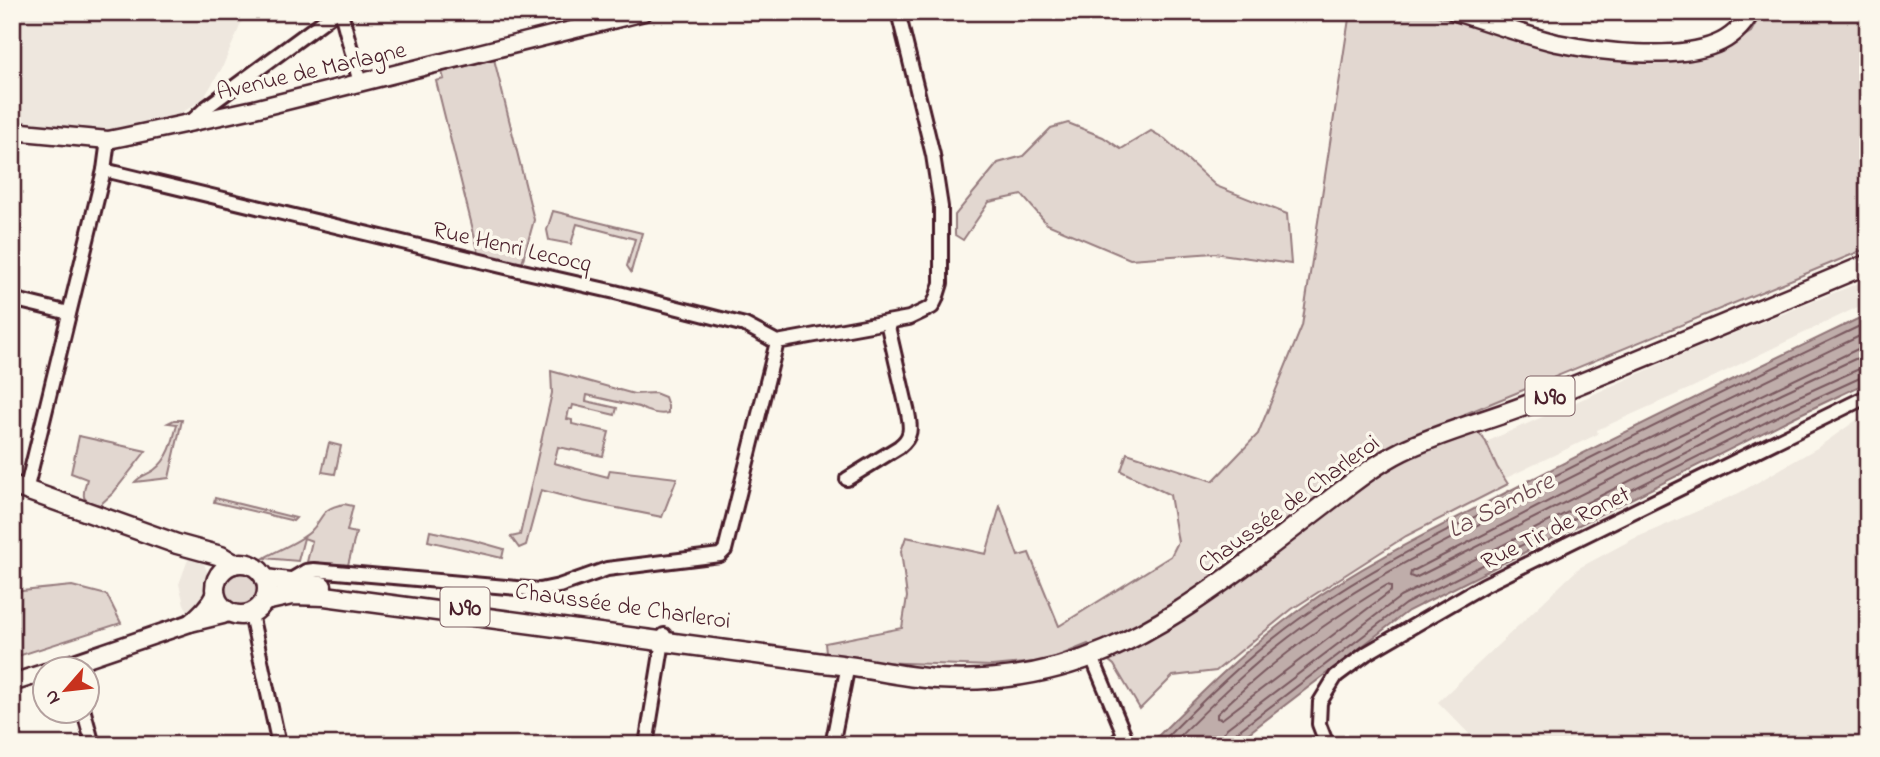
<svg xmlns="http://www.w3.org/2000/svg" width="1880" height="757" font-family="'Indie Flower',sans-serif">
	<style>
		.built { fill: #eee7de }
		.green { fill: #e2d7d0; stroke: #967b7e; stroke-width: 2 }
		.water { fill: #bfadaa; stroke: #907477; stroke-width: 2 }
		.lines { fill: none; stroke-linecap: round; stroke-linejoin: round }
		.shore { stroke: #79585e; stroke-width: 2 }
		.street-casing { stroke: #4a1f2b; stroke-width: 18 }
		.secondary-casing { stroke: #4a1f2b; stroke-width: 21 }
		.primary-casing { stroke: #4a1f2b; stroke-width: 23 }
		.street { stroke: #fbf7ec; stroke-width: 12 }
		.secondary { stroke: #fbf7ec; stroke-width: 16 }
		.primary { stroke: #fbf7ec; stroke-width: 18 }
		.labels { text-anchor: middle; stroke-width: 7; stroke-linejoin: round; paint-order: stroke }
		.shield { fill: #fbf7ec; stroke: #7f6065; stroke-width: 2 }
		.shield-label { font-size: 23px; font-weight: bold; fill: #4a1f2b }
		.street-label { font-size: 24px; fill: #4a1f2b; stroke: #fbf7ec }
		.water-label { font-size: 26px; font-style: italic; fill: #6d4a51; stroke: #fbf7ec }
	</style>
	<rect width="100%" height="100%" fill="#fbf7ec"/>
	<filter id="ink" filterUnits="userSpaceOnUse"><feTurbulence type="fractalNoise" baseFrequency=".0143" numOctaves="2"/><feDisplacementMap in="SourceGraphic" scale="14" xChannelSelector="R" yChannelSelector="G"/><feConvolveMatrix kernelMatrix="1 2 1 2 8 2 1 2 1" color-interpolation-filters="sRGB"/></filter>
	<g filter="url(#ink)">
		<!-- built -->
		<g class="built">
			<polygon points="12,12 246,12 222,68 203,99 174,118 108,130 12,125"/>
			<polygon points="1868,279 1868,302 1693,387 1597,430 1598,434 1504,479 1497,467 1486,442 1679,356"/>
			<polygon points="1868,412 1868,745 1480,745 1438,702 1579,568 1633,539 1739,493 1817,448"/>
			<polygon points="190,554 204,564 210,579 207,599 190,615 184,604 179,584"/>
		</g>
		<!-- green -->
		<g class="green">
			<polygon points="1350,12 1424,12 1585,58 1643,62 1685,59 1727,46 1751,32 1762,12 1868,12 1868,248 1465,414 1486,442 1497,467 1508,484 1406,536 1292,609 1216,671 1173,676 1140,709 1114,665 1088,644 1046,661 992,666 875,662 826,653 825,643 902,628 907,597 901,551 906,537 986,554 1000,506 1018,556 1029,553 1059,626 1171,556 1178,542 1170,495 1121,471 1127,453 1213,481 1258,434 1302,326"/>
			<polygon points="494,59 534,220 522,263 479,254 436,81 444,79 442,72"/>
			<polygon points="1068,123 1103,137 1121,149 1151,131 1165,139 1216,186 1287,214 1291,264 1214,253 1130,259 1047,224 1022,195 989,202 963,240 955,235 955,215 998,163 1023,156 1051,128"/>
			<polygon points="553,211 642,233 631,272 627,266 635,239 577,224 571,244 549,240 547,230"/>
			<path d="M551,371L634,394L655,393L665,397L668,406V413C659,415 647,412 639,407L587,395L586,401L617,408L615,415L573,405L572,409H569L567,419L572,420V424L609,432L603,456L558,447L554,463L608,477L610,470L677,478L662,517L582,501L541,490L526,545L519,548L511,537L520,535L552,393Z"/>
			<path d="M174,420H182L169,478L135,482C140,476 147,475 154,470C169,459 173,442 177,424L168,423Z"/>
			<path d="M79,436L146,451L113,493L100,505C80,502 82,496 87,479L71,473Z"/>
			<polygon points="329,443 341,446 335,474 322,472"/>
			<polygon points="215,498 296,518 293,521 290,520 214,502"/>
			<path d="M344,504L353,506L347,531L356,533L348,565L307,562L312,541L304,538L298,561L264,558C278,550 299,542 310,532C325,518 318,509 344,504Z"/>
			<polygon points="430,531 472,540 504,549 502,558 428,541"/>
			<circle cx="242" cy="590" r="17"/>
			<polygon points="72,586 107,595 121,623 12,658 12,592"/>
		</g>
		<!-- water -->
		<path class="water" d="M1868,314V382L1794,417L1408,611L1233,745H1149C1198,696 1246,648 1303,607C1368,561 1440,527 1511,490C1629,429 1748,372 1868,314Z"/>
		<g class="lines">
			<!-- shore -->
			<g class="shore">
				<polyline points="1868,344 1632,458 1411,572 1410,576 1415,578 1782,393 1855,359 1868,357"/>
				<path d="M1387,585L1391,586V591L1222,719L1217,718V714C1269,663 1326,622 1387,585Z"/>
				<path d="M1159,745C1206,697 1254,650 1309,612C1373,567 1443,533 1512,498C1629,437 1748,380 1868,322"/>
				<path d="M1171,745C1216,700 1261,655 1314,619C1377,574 1448,540 1517,505C1633,445 1750,389 1868,332"/>
				<polyline points="1219,745 1221,736 1227,728 1400,597 1786,402 1859,369 1868,367"/>
				<polyline points="1228,745 1229,739 1233,735 1405,604 1790,410 1862,377 1868,376"/>
			</g>
			<!-- street casing -->
			<g class="street-casing">
				<g id="street">
					<polyline points="341,12 360,83"/>
					<polyline points="192,121 207,107 336,12"/>
					<polyline points="104,170 518,270 615,292 745,325 777,342 909,318 932,307 936,299 941,283 941,207 933,155 898,12"/>
					<polyline points="12,299 69,313"/>
					<path d="M847,479L899,447C912,437 911,428 908,413L887,322"/>
					<polyline points="26,491 104,170 108,140"/>
					<polyline points="289,581 306,571 314,570 540,590 559,586 607,569 720,555 725,550 777,342"/>
					<polyline points="251,614 279,745"/>
					<polyline points="1092,657 1124,734 1114,745"/>
					<polyline points="84,712 93,745"/>
					<polyline points="646,745 664,635"/>
					<polyline points="832,745 848,665"/>
					<polyline points="1327,745 1319,724 1320,702 1336,676 1367,653 1484,585 1868,396"/>
				</g>
			</g>
			<!-- secondary casing -->
			<g class="secondary-casing">
				<g id="secondary">
					<path d="M1455,12C1489,22 1523,35 1557,43C1600,52 1675,61 1716,44C1731,38 1743,26 1751,12"/>
					<polyline points="12,131 108,140 123,137 254,109 644,12"/>
					<path d="M190,623C200,614 210,605 215,593"/>
					<polyline points="52,670 190,623 223,615 228,612"/>
					<polyline points="12,683 46,672"/>
				</g>
			</g>
			<!-- primary casing -->
			<g class="primary-casing">
				<g id="primary">
					<polyline points="12,485 177,544 221,556 234,564"/>
					<circle cx="241" cy="589" r="26"/>
					<polyline points="265,579 322,586"/>
					<path d="M265,601L292,595L325,596L823,663C862,666 899,677 937,679C1068,687 1153,634 1253,559C1280,538 1308,517 1335,496C1357,479 1378,463 1402,451C1443,431 1490,420 1532,403C1644,358 1756,311 1868,264"/>
				</g>
			</g>
			<!-- street -->
			<use href="#street" class="street"/>
			<!-- secondary -->
			<use href="#secondary" class="secondary"/>
			<!-- primary -->
			<use href="#primary" class="primary"/>
		</g>
	</g>
	<g class="labels">
		<!-- shield labels -->
		<g class="shield">
			<rect x="1525.5" y="376.5" width="49" height="39" rx="5"/>
			<rect x="440.5" y="587.5" width="49" height="39" rx="5"/>
		</g>
		<g class="shield-label">
			<text x="1550" y="404">N90</text>
			<text x="465" y="615">N90</text>
		</g>
		<!-- street labels -->
		<g class="street-label">
			<text transform="translate(311 70) rotate(-13)" y="8">Avenue de Marlagne</text>
			<text transform="translate(512 246) rotate(13)" y="8">Rue Henri Lecocq</text>
			<text transform="translate(1288 503) rotate(-36)" y="8">Chaussée de Charleroi</text>
			<text transform="translate(1555 527) rotate(-26)" y="8">Rue Tir de Ronet</text>
			<text transform="translate(623 605) rotate(8)" y="8">Chaussée de Charleroi</text>
		</g>
		<!-- water labels -->
		<g class="water-label">
			<text transform="translate(1500 504) rotate(-27)" y="9">La Sambre</text>
		</g>
	</g>
	<!-- margin -->
	<rect width="1880" height="757" fill="none" stroke="#fbf7ec" stroke-width="42"/>
	<rect x="21" y="21" width="1838" height="715" fill="none" stroke="#4a1f2b" stroke-width="2.5" filter="url(#ink)"/>
	<!-- north arrow -->
	<g transform="translate(66 690) rotate(242)"><circle r="33" fill="#fbf7ec" stroke="#b4a19f" stroke-width="2"/>
	<path d="M0-5L12 26L0 18L-12 26Z" fill="#c8321e"/>
	<text y="-10" font-size="19" font-weight="bold" text-anchor="middle" fill="#4a1f2b">N</text>
	</g>
</svg>
